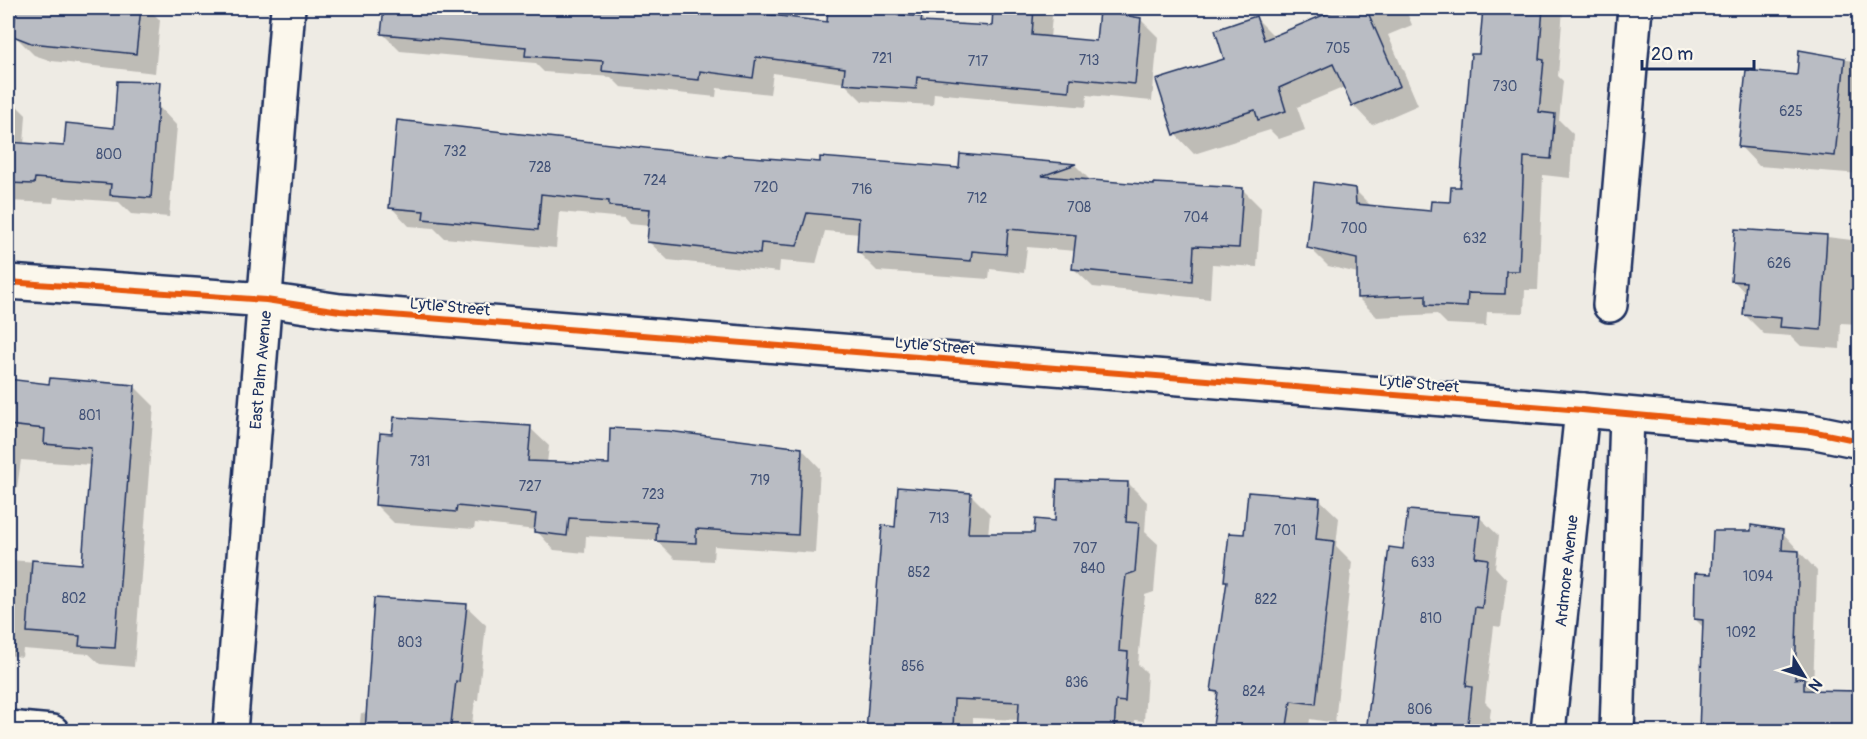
<svg xmlns="http://www.w3.org/2000/svg" width="1867" height="739" font-family="Pangolin,sans-serif">
	<style>
		.shadow { fill: #0003 }
		.building { fill: #b9bcc3; stroke: #1b2f5e; stroke-width: 1.5 }
		.lines { fill: none; stroke-linecap: round; stroke-linejoin: round }
		.minor-casing { stroke: #1b2f5e; stroke-width: 38 }
		.tertiary-casing { stroke: #1b2f5e; stroke-width: 38 }
		.minor { stroke: #fbf7ec; stroke-width: 33 }
		.tertiary { stroke: #fbf7ec; stroke-width: 33 }
		.cycleway-casing { stroke: #fbf7ec; stroke-width: 10 }
		.cycleway { stroke: #e8590c; stroke-width: 6 }
		.labels { text-anchor: middle; stroke-width: 4.5; stroke-linejoin: round; paint-order: stroke }
		.number-label { font-size: 14px; fill: #425277 }
		.street-label { font-size: 16px; fill: #1b2f5e; stroke: #fbf7ec }
	</style>
	<rect width="100%" height="100%" fill="#eeebe4"/>
	<filter id="ink" filterUnits="userSpaceOnUse"><feTurbulence type="fractalNoise" baseFrequency=".0167" numOctaves="2"/><feDisplacementMap in="SourceGraphic" scale="12" xChannelSelector="R" yChannelSelector="G"/><feConvolveMatrix kernelMatrix="1 2 1 2 8 2 1 2 1" color-interpolation-filters="sRGB"/></filter>
	<g filter="url(#ink)">
		<!-- shadow -->
		<g class="shadow">
			<polygon points="17,8 148,8 160,20 155,73 52,61 34,55 15,36"/>
			<polygon points="385,8 675,8 717,12 718,8 785,8 783,18 828,23 829,8 906,8 905,17 921,18 926,23 993,28 995,8 1044,8 1052,16 1050,38 1098,42 1141,20 1158,37 1152,101 1087,95 1086,107 934,93 933,105 862,101 844,83 773,73 770,94 717,88 716,97 621,87 611,77 544,72 535,63 400,51 383,34"/>
			<polygon points="1334,8 1405,8 1412,25 1388,35 1418,105 1372,125 1353,105 1345,87 1297,107 1305,130 1279,139 1270,130 1194,154 1175,134 1256,18 1275,37 1336,11"/>
			<polygon points="1484,8 1563,8 1558,76 1563,81 1559,120 1573,134 1570,178 1543,175 1538,290 1525,290 1524,313 1487,312 1486,326 1447,324 1437,314 1377,317 1358,298 1358,273 1328,266 1309,247 1354,189 1371,206 1432,212 1452,203 1461,189 1480,56"/>
			<polygon points="1800,52 1860,62 1860,174 1759,166 1740,146 1798,77"/>
			<polygon points="8,97 26,115 24,145 66,147 115,129 158,106 177,126 169,217 131,214 119,202 54,197 53,203 8,201"/>
			<polygon points="962,156 1076,166 1092,182 1242,189 1261,208 1257,267 1212,264 1210,299 1093,287 1074,269 1076,251 1027,247 1024,273 990,269 989,279 877,271 858,252 860,234 825,231 816,264 780,261 779,272 668,260 649,242 650,226 629,224 624,218 559,212 556,248 444,238 434,228 409,226 391,207 726,159 960,170"/>
			<polygon points="1794,233 1860,241 1860,324 1841,323 1840,349 1801,346 1791,336 1764,334 1745,315 1746,294 1733,280"/>
			<polygon points="8,381 50,385 135,387 154,406 134,667 100,664 89,654 23,649 22,657 8,655 8,560 83,565 91,465 21,460 17,488 8,487"/>
			<polygon points="530,428 549,446 547,463 610,465 802,449 820,468 815,553 714,546 713,561 675,559 656,540 586,536 585,553 554,550 536,530 475,523 474,529 394,523 376,505 393,435"/>
			<polygon points="1128,483 1147,502 1145,532 1158,544 1154,592 1145,595 1140,641 1138,664 1147,673 1144,721 1135,720 1134,732 1018,732 1019,720 973,718 973,732 867,732 896,528 971,495 990,514 988,535 1035,534"/>
			<polygon points="1319,499 1339,518 1336,546 1352,562 1335,723 1310,719 1308,732 1214,732 1219,697 1213,691 1229,584 1226,581 1245,536"/>
			<polygon points="1479,517 1499,536 1495,567 1507,580 1501,627 1494,626 1485,702 1491,708 1488,732 1376,732 1368,724 1404,551"/>
			<polygon points="1752,527 1782,532 1817,571 1813,689 1860,732 1704,628 1695,619 1713,575 1752,533"/>
			<polygon points="466,606 486,625 478,700 475,700 471,732 359,732 361,713 367,714"/>
		</g>
		<!-- building -->
		<g class="building">
			<polygon points="16,8 141,8 136,54 31,43 13,36"/>
			<polygon points="384,8 765,8 764,14 827,22 828,8 887,8 887,13 922,17 921,22 992,26 993,8 1034,8 1032,35 1096,41 1099,11 1141,18 1135,84 1070,78 1069,91 917,77 916,89 843,84 845,68 756,57 753,78 700,71 699,80 602,71 603,61 525,56 526,47 381,34"/>
			<polygon points="1340,8 1366,8 1400,86 1352,106 1333,64 1279,88 1286,111 1258,120 1255,110 1174,135 1156,80 1224,59 1215,30 1256,16 1264,40"/>
			<polygon points="1483,8 1543,8 1539,59 1544,60 1539,112 1555,114 1551,159 1524,157 1519,271 1506,271 1505,294 1468,293 1467,307 1426,305 1426,295 1357,298 1357,259 1307,248 1314,182 1355,188 1356,204 1430,211 1431,201 1450,202 1451,187 1460,187 1471,54 1479,54"/>
			<polygon points="1799,50 1845,58 1835,156 1738,147 1746,70 1797,75"/>
			<polygon points="117,81 160,82 151,198 110,195 111,184 35,178 34,184 8,183 8,142 64,146 66,123 114,128"/>
			<polygon points="397,120 725,157 725,155 820,162 820,157 959,168 960,154 1076,164 1042,176 1154,185 1154,183 1243,188 1239,248 1194,246 1192,281 1072,269 1076,235 1008,229 1006,254 972,251 971,261 857,252 859,218 807,213 797,246 761,243 760,254 647,242 650,209 609,206 609,201 541,194 538,230 423,219 424,211 389,208"/>
			<polygon points="1735,229 1827,235 1821,330 1780,327 1781,318 1743,315 1746,282 1731,281"/>
			<polygon points="50,378 135,385 115,648 79,646 80,636 27,632 32,560 82,564 91,448 44,444 45,429 8,425 8,379 49,384"/>
			<polygon points="394,417 531,426 528,461 609,464 610,428 668,431 802,448 798,535 696,529 696,543 656,541 657,523 569,518 567,536 534,532 536,514 457,506 456,512 375,505 380,433 392,434"/>
			<polygon points="1057,480 1128,482 1126,522 1139,523 1135,572 1126,575 1121,621 1119,651 1128,652 1125,702 1116,701 1114,732 1017,732 1019,702 954,699 953,732 866,732 882,525 895,527 898,487 971,493 968,533 1034,533 1035,519 1055,521"/>
			<polygon points="1248,492 1320,498 1316,539 1334,541 1316,704 1291,701 1286,732 1212,732 1218,692 1211,691 1227,581 1224,581 1229,533 1244,534"/>
			<polygon points="1408,510 1480,516 1475,557 1488,559 1482,608 1475,607 1466,686 1472,687 1467,732 1377,732 1378,726 1367,724 1389,547 1403,549"/>
			<polygon points="1751,525 1783,530 1782,550 1799,551 1795,679 1804,678 1804,690 1860,691 1860,732 1699,732 1703,620 1694,619 1695,573 1711,574 1713,531 1751,531"/>
			<polygon points="374,598 467,604 459,682 456,681 450,732 365,732"/>
		</g>
		<g class="lines">
			<!-- minor casing -->
			<g class="minor-casing">
				<g id="minor">
					<polyline points="8,282 266,300 340,311 1582,410 1811,431 1860,441"/>
					<polyline points="1610,305 1635,8"/>
					<polyline points="8,728 52,732"/>
					<polyline points="1548,732 1582,410"/>
					<polyline points="1617,732 1627,415"/>
				</g>
			</g>
			<!-- tertiary casing -->
			<g class="tertiary-casing">
				<polyline id="tertiary" points="230,732 288,8"/>
			</g>
			<!-- minor -->
			<use href="#minor" class="minor"/>
			<!-- tertiary -->
			<use href="#tertiary" class="tertiary"/>
			<!-- cycleway casing -->
			<g class="cycleway-casing">
				<polyline id="cycleway" points="8,282 266,300 340,311 1582,410 1811,431 1860,441"/>
			</g>
			<!-- cycleway -->
			<use href="#cycleway" class="cycleway"/>
		</g>
	</g>
	<g class="labels">
		<!-- number labels -->
		<g class="number-label">
			<text x="1338" y="53">705</text>
			<text x="882" y="63">721</text>
			<text x="1089" y="65">713</text>
			<text x="978" y="66">717</text>
			<text x="1505" y="91">730</text>
			<text x="1791" y="116">625</text>
			<text x="455" y="156">732</text>
			<text x="109" y="159">800</text>
			<text x="540" y="172">728</text>
			<text x="655" y="185">724</text>
			<text x="766" y="192">720</text>
			<text x="862" y="194">716</text>
			<text x="977" y="203">712</text>
			<text x="1079" y="212">708</text>
			<text x="1196" y="222">704</text>
			<text x="1354" y="233">700</text>
			<text x="1475" y="243">632</text>
			<text x="1779" y="268">626</text>
			<text x="90" y="420">801</text>
			<text x="420" y="466">731</text>
			<text x="760" y="485">719</text>
			<text x="530" y="491">727</text>
			<text x="653" y="499">723</text>
			<text x="939" y="523">713</text>
			<text x="1285" y="535">701</text>
			<text x="1085" y="553">707</text>
			<text x="1423" y="567">633</text>
			<text x="1093" y="573">840</text>
			<text x="919" y="577">852</text>
			<text x="1758" y="581">1094</text>
			<text x="74" y="603">802</text>
			<text x="1266" y="604">822</text>
			<text x="1431" y="623">810</text>
			<text x="1741" y="637">1092</text>
			<text x="410" y="647">803</text>
			<text x="913" y="671">856</text>
			<text x="1077" y="687">836</text>
			<text x="1254" y="696">824</text>
			<text x="1420" y="714">806</text>
		</g>
		<!-- street labels -->
		<g class="street-label">
			<text transform="translate(450 306) rotate(5)" y="6">Lytle Street</text>
			<text transform="translate(935 345) rotate(5)" y="6">Lytle Street</text>
			<text transform="translate(260 370) rotate(-85)" y="6">East Palm Avenue</text>
			<text transform="translate(1419 383) rotate(5)" y="6">Lytle Street</text>
			<text transform="translate(1566 571) rotate(-84)" y="6">Ardmore Avenue</text>
		</g>
	</g>
	<!-- margin -->
	<rect width="1867" height="739" fill="none" stroke="#fbf7ec" stroke-width="30"/>
	<rect x="15" y="15" width="1837" height="709" fill="none" stroke="#1b2f5e" stroke-width="2" filter="url(#ink)"/>
	<!-- north arrow -->
	<g transform="translate(1804 676) rotate(128)" stroke="#fbf7ec" stroke-width="4.5" paint-order="stroke">
	<path d="M0-4.5L10 22L0 15L-10 22Z" fill="#1b2f5e"/>
	<text y="-9" font-size="16" font-weight="bold" text-anchor="middle" fill="#1b2f5e">N</text>
	</g>
	<!-- scale -->
	<path d="M1642 60v9h112v-9" fill="none" stroke="#1b2f5e" stroke-width="3"/>
	<text x="1651" y="60" font-size="18" fill="#1b2f5e" stroke="#fbf7ec" stroke-width="4.5" paint-order="stroke">20 m</text>
</svg>
